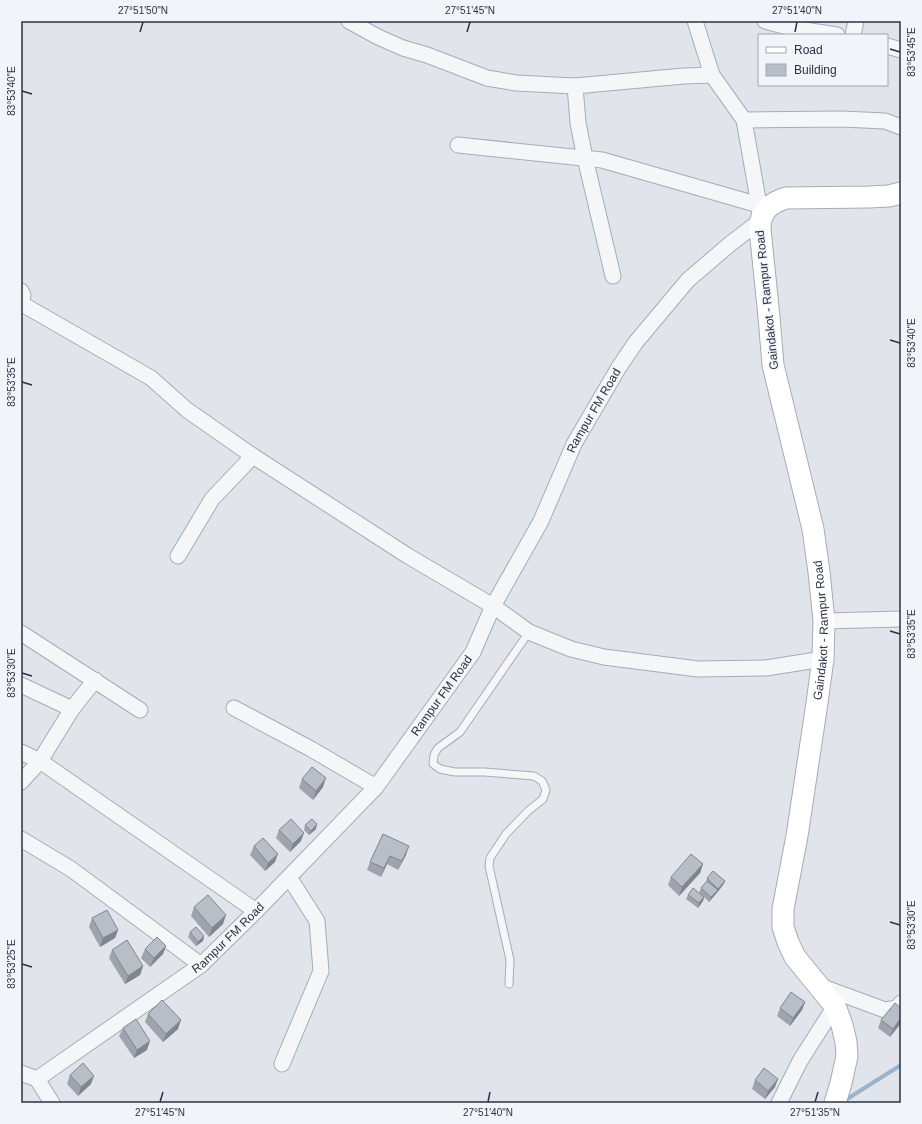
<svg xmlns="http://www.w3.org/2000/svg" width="922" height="1124" font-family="Helvetica,sans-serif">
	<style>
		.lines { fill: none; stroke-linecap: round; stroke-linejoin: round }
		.stream { stroke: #9ab3cc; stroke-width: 4 }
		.lane-casing { stroke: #a6acb5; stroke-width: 9 }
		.street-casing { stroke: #a6acb5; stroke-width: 17 }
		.secondary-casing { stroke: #a6acb5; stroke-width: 23 }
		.lane { stroke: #f4f6f8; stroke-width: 7 }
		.street { stroke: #f4f6f8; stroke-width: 15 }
		.secondary { stroke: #fff; stroke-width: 21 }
		.wall { fill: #9ea3ac }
		.shaded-wall { fill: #81858c }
		.building { fill: #b8bec8; stroke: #81858c }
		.ticks { fill: none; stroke: #283243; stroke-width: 1.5 }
		.labels { text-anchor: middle; stroke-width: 3; stroke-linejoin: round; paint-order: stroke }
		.street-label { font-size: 12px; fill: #283243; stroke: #f1f4f8 }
		.neatline { fill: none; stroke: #283243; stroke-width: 1.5 }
		.ticks-label { font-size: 10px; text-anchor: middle; fill: #283243 }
	</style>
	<rect width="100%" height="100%" fill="#e1e5eb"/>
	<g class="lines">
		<!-- stream -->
		<polyline class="stream" points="844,1101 901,1065"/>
		<!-- lane casing -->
		<g class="lane-casing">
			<polyline id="lane" points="509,984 510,960 489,866 490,858 506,834 528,811 543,799 546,790 542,781 534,776 484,772 455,772 440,769 433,764 434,755 438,748 460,732 529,632"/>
		</g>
		<!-- street casing -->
		<g class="street-casing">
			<g id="street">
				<polyline points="349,21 378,37 403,48 427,55 487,78 516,83 575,86 684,76 712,75"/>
				<polyline points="765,21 791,28 837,35"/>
				<polyline points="853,35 856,21"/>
				<polyline points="887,46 901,50"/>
				<polyline points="575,86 578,123 585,158 613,276"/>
				<polyline points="744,120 842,119 885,121 901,127"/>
				<polyline points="458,145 602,160 759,205"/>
				<polyline points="21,291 23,295 21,305"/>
				<polyline points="22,304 151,378 187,410 253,456 408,556 493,606 529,632 571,649 604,657 698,669 766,668 823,659"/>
				<polyline points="178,556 212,499 253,456"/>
				<polyline points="824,621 901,619"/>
				<polyline points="21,633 140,710"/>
				<polyline points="21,685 72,709"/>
				<polyline points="234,708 311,749 376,787"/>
				<polyline points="21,752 40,761 256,911"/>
				<polyline points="21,782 40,761 72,709 95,680"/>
				<polyline points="21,839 71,869 201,965"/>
				<polyline points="820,986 885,1010 897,1008 901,1003"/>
				<polyline points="282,1064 321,971 317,921 289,877"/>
				<path id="s1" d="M21,1073L37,1079L201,965L256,911L376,787L473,652L493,606L541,521L574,444L619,367L636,342L688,280L730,244L760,221L759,205L744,120L712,75L695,21"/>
				<polyline points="37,1079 52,1103"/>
				<polyline points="779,1103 800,1061 835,1006"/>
			</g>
		</g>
		<!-- secondary casing -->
		<g class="secondary-casing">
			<g id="secondary">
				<path id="s2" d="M835,1103L841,1083L847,1056L846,1042L842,1025L835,1006L795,957L788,942L783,927V909L797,836L817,703L823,659L824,621L819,572L813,529L773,365L769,317L760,229C760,211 770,203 786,198L869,197L889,196L901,193"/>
			</g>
		</g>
		<!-- lane -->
		<use href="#lane" class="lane"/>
		<!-- street -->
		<use href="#street" class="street"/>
		<!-- secondary -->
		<use href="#secondary" class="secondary"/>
	</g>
	<!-- wall -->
	<g class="wall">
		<polygon points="302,779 323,787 313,800 299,788"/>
		<polygon points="305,825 316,829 309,835 304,830"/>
		<polygon points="279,830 301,841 290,852 276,838"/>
		<polygon points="383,834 406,855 398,870 387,864 381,877 367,870 370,862"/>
		<polygon points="254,846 275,862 265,871 250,855"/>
		<polygon points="703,864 700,873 679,896 668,885 671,877"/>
		<polygon points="707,878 725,881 723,885 709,902 704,897 703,901 698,908 686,899 688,895 703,896 699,893 701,888 706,883"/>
		<polygon points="194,907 223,924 209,937 191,916"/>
		<polygon points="92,918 118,930 115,938 100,947 89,927"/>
		<polygon points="190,932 204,936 203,941 196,946 188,937"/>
		<polygon points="166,946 163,954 150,967 141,958 145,949"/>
		<polygon points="112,950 143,966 140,975 125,984 109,958"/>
		<polygon points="805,1002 802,1010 790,1026 777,1016 780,1008"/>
		<polygon points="901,1008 901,1023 890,1037 878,1028 881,1020"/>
		<polygon points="148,1014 178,1029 163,1042 145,1022"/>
		<polygon points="123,1028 147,1050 134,1058 119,1036"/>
		<polygon points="70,1075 91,1084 78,1096 67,1084"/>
		<polygon points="755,1080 775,1087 765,1099 752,1089"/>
	</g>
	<!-- shaded-wall -->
	<g class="shaded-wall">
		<polygon points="326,778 323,787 313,800 316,791"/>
		<polygon points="317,824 316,829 309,835 311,831"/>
		<polygon points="304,833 301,841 290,852 293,844"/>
		<polygon points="409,846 406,855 398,870 402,861"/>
		<polygon points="278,854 275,862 265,871 268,863"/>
		<polygon points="390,856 387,864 381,877 384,868"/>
		<polygon points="703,864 700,873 679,896 682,887"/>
		<polygon points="725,881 723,885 717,893 718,889"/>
		<polygon points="718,890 716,894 709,902 711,897"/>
		<polygon points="704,897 703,901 698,908 699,903"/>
		<polygon points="226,915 223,924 209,937 212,928"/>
		<polygon points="118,930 115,938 100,947 103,938"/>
		<polygon points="204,936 203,941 196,946 198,942"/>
		<polygon points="166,946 163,954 150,967 154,958"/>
		<polygon points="143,966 140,975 125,984 128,976"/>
		<polygon points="805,1002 802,1010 790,1026 793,1018"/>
		<polygon points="901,1018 901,1023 890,1037 893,1029"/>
		<polygon points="181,1020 178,1029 163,1042 166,1034"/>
		<polygon points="150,1041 147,1050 134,1058 137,1050"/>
		<polygon points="94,1076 91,1084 78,1096 81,1087"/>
		<polygon points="778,1079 775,1087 765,1099 768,1091"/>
	</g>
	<!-- building -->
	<g class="building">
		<polygon points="312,767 326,778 316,791 302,779"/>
		<polygon points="291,819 304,833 293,844 279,830"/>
		<polygon points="312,819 317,824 311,831 305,825"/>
		<polygon points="383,834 409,846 402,861 390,856 384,868 370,862"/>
		<polygon points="263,838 278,854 268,863 254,846"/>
		<polygon points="691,854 703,864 682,887 671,877"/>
		<polygon points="713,871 725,881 718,889 707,878"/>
		<polygon points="707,881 718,890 711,897 701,888"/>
		<polygon points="693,888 704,897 699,903 688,895"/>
		<polygon points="208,895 226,915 212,928 194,907"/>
		<polygon points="107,910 118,930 103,938 92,918"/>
		<polygon points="196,927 204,936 198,942 190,932"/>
		<polygon points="157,937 166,946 154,958 145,949"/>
		<polygon points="127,940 143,966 128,976 112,950"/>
		<polygon points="791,992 805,1002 793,1018 780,1008"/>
		<polygon points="162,1000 181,1020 166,1034 148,1014"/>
		<polygon points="895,1003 901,1008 901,1018 893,1029 881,1020"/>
		<polygon points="136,1019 150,1041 137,1050 123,1028"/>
		<polygon points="83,1063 94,1076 81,1087 70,1075"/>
		<polygon points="764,1068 778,1079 768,1091 755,1080"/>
	</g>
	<!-- ticks -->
	<path class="ticks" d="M140,32L143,22M467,32L470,22M795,32L797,22M890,49L900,52M22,91L32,94M890,340L900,343M22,382L32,385M890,631L900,634M22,673L32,676M890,922L900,925M22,964L32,967M160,1102L163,1092M488,1102L490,1092M815,1102L818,1092"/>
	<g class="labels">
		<!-- street labels -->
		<g class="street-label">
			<text transform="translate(767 300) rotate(-96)" y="4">Gaindakot - Rampur Road</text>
			<text dy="4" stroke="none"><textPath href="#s1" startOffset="903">Rampur FM Road</textPath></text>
			<text dy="4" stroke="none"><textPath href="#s2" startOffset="496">Gaindakot - Rampur Road</textPath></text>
			<text dy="4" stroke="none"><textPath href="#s1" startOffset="579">Rampur FM Road</textPath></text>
			<text dy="4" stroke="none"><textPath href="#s1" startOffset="255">Rampur FM Road</textPath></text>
		</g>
	</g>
	<!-- border -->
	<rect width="922" height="1124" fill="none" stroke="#f1f4f8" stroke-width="44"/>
	<!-- legend -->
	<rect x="758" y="34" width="130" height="52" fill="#f1f4f8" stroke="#a1a6b0"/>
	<rect x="766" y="47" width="20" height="6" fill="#ffffff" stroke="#a1a6b0"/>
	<text x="794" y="54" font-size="12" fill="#283243">Road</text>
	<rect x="766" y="64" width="20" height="12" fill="#b8bec8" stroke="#a1a6b0"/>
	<text x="794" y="74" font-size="12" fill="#283243">Building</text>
	<rect x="22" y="22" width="878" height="1080" class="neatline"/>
	<g class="ticks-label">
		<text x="143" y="14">27°51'50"N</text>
		<text x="470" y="14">27°51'45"N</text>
		<text x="797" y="14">27°51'40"N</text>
		<text transform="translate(911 52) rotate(-90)" y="4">83°53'45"E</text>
		<text transform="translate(11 91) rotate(-90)" y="4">83°53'40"E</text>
		<text transform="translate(911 343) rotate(-90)" y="4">83°53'40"E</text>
		<text transform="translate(11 382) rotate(-90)" y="4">83°53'35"E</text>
		<text transform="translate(911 634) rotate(-90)" y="4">83°53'35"E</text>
		<text transform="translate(11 673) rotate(-90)" y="4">83°53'30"E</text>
		<text transform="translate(911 925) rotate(-90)" y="4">83°53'30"E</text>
		<text transform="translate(11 964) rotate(-90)" y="4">83°53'25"E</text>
		<text x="160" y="1116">27°51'45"N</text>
		<text x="488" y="1116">27°51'40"N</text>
		<text x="815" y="1116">27°51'35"N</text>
	</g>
</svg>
